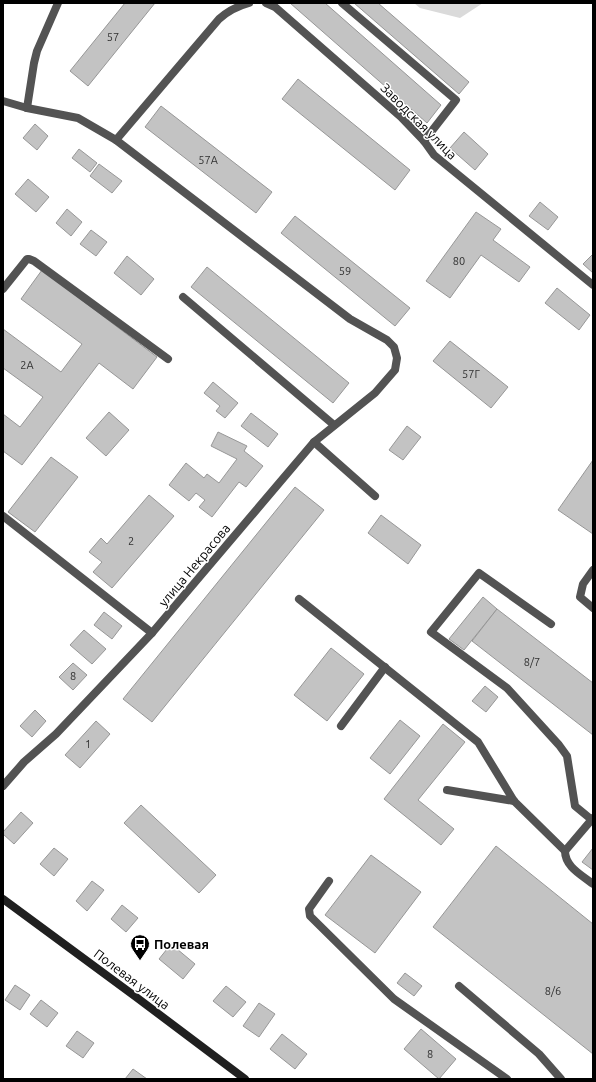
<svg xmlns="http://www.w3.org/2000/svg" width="596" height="1082" font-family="Ubuntu,sans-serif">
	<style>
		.green { fill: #dadada }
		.building { fill: #c3c3c3; stroke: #979797 }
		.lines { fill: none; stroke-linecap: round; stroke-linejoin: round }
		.lane { stroke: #535353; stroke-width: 8 }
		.street { stroke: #535353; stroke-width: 8 }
		.secondary { stroke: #202020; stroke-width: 8 }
		.labels { text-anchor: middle; stroke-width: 3; stroke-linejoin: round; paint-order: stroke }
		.number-label { font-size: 11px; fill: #313131 }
		.street-label { font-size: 13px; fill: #000; stroke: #fff }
		.poi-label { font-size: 13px; font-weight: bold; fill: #000; stroke: #fff; text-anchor: start }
	</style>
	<rect width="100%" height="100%" fill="#fff"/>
	<!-- green -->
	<polygon class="green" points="414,3 483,3 460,18 420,8"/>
	<!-- building -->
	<g class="building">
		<polygon points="125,3 155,3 88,86 70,71"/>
		<polygon points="290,3 325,3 441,105 427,123"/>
		<polygon points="354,3 378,3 469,82 459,94"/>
		<polygon points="298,79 410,170 395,190 282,99"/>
		<polygon points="161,106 272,192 256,213 145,127"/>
		<polygon points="35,124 48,136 37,150 23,138"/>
		<polygon points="464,132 488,154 475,170 450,148"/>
		<polygon points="79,149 97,163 90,172 72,158"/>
		<polygon points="99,164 122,181 112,193 90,176"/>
		<polygon points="28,179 49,197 36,212 15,194"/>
		<polygon points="540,202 558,217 548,230 529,216"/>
		<polygon points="67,209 82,222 71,236 56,223"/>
		<polygon points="476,212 501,229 493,240 530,267 519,282 481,255 450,298 426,281"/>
		<polygon points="295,216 410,308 395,326 281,233"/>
		<polygon points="91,230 107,242 96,256 80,244"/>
		<polygon points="593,254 593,273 583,264"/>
		<polygon points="127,256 154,279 141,295 114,273"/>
		<polygon points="207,267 349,383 333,403 191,287"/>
		<polygon points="42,270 157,357 133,389 99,363 22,465 3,451 3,414 20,427 43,397 3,368 3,329 61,372 82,344 21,299"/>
		<polygon points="557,288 590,315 579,330 545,303"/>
		<polygon points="450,341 508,387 491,408 433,361"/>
		<polygon points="213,382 238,403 225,418 216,411 220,406 204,393"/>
		<polygon points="109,412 129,430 106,456 86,438"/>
		<polygon points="251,413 278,434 268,447 241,426"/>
		<polygon points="407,426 421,437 403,460 389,450"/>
		<polygon points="218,432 247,446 244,451 263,466 246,487 239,482 212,517 199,507 205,500 196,493 189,501 169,485 186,463 204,478 207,474 219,483 237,459 211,446"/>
		<polygon points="51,457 78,477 35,532 8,512"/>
		<polygon points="593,460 593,534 558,510"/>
		<polygon points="295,487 324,510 152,722 123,699"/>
		<polygon points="149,495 174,516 112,588 93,572 102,562 89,552 101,538 107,544"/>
		<polygon points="381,515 421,545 408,564 368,533"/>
		<polygon points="483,597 497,609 464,650 449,639"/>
		<polygon points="497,609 593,683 593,735 472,641"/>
		<polygon points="104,612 122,626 112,639 94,625"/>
		<polygon points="84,630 106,649 92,664 70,645"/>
		<polygon points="331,648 364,674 327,721 294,695"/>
		<polygon points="73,663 87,675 73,690 59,677"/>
		<polygon points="485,686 498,697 486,712 472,701"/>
		<polygon points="35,710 46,721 32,737 20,726"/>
		<polygon points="400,720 420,736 390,774 370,758"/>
		<polygon points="96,721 110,734 80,768 65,755"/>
		<polygon points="443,724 465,742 418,800 454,829 441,845 384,799"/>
		<polygon points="141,805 216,875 199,893 124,823"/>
		<polygon points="21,812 33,823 14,844 3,834 3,832"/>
		<polygon points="496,846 593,924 593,1054 433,927"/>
		<polygon points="54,848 68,859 54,876 40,864"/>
		<polygon points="593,848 593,870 582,862"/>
		<polygon points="371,855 421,892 375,953 325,915"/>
		<polygon points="92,881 104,890 87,911 76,901"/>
		<polygon points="122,905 138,918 126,932 111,919"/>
		<polygon points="171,944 195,964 183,979 159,959"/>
		<polygon points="405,973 422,986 414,996 397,983"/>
		<polygon points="15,985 30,995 20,1010 5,1000"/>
		<polygon points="226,986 246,1002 233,1017 213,1001"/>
		<polygon points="41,1000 58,1013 47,1027 30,1014"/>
		<polygon points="259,1003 275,1014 259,1037 243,1026"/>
		<polygon points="421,1029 456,1059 439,1079 404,1049"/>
		<polygon points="77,1031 94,1043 83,1058 66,1046"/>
		<polygon points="282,1034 307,1054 295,1069 270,1049"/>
		<polygon points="133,1069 147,1079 125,1079"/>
	</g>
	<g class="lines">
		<!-- lane -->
		<g class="lane">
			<polyline points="342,3 456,100 424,141"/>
			<polyline points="27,108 34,63 37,51 58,3"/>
			<polyline points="3,289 27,259 29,259 34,261 168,359"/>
			<polyline points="183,297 334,425"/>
			<polyline points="314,442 375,496"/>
			<polyline points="3,516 152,633"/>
			<polyline points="593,570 583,584 580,597 593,608"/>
			<path d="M299,599L478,742L514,801L565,851C565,867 582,875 593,884"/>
			<polyline points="551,624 479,573 431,632 507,688 559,745 567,756 575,806 592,820"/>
			<polyline points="341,726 385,667"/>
			<polyline points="447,790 514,801"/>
			<polyline points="565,851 593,818"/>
			<polyline points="329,881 309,909 310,916 394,999 507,1079"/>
			<polyline points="459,986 539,1054 561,1079"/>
		</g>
		<!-- street -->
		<g class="street">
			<polyline points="266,3 275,7 401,117 424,141 434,155 593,285"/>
			<path d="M3,101L27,108L78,118L116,140L219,19C228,11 238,6 249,3"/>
			<polyline points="3,786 24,762 56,734 152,633 314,442 375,393 395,370 397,358 394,347 387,340 350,319 116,140"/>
		</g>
		<!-- secondary -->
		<polyline class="secondary" points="3,899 136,997 245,1079"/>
	</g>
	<!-- icons -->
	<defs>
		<g id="bus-pin" transform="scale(1)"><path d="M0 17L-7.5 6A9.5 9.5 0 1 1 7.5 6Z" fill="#000" stroke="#fff"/><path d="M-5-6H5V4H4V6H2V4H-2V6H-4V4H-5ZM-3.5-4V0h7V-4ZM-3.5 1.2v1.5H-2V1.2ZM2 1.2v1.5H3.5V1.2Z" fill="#fff"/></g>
	</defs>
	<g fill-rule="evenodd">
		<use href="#bus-pin" x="140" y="944"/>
	</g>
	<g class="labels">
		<!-- number labels -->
		<g class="number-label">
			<text x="113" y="41">57</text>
			<text x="208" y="164">57А</text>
			<text x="459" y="265">80</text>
			<text x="345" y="275">59</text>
			<text x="27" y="369">2А</text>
			<text x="471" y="378">57Г</text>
			<text x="131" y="545">2</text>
			<text x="532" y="666">8/7</text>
			<text x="73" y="680">8</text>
			<text x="88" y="748">1</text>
			<text x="553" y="995">8/6</text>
			<text x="430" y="1058">8</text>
		</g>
		<!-- street labels -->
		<g class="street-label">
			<text transform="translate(419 121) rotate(45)" y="5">Заводская улица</text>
			<text transform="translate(194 565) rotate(-50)" y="5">улица Некрасова</text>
			<text transform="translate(132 979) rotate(37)" y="5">Полевая улица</text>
		</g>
		<!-- poi labels -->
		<g class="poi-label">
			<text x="154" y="949">Полевая</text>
		</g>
	</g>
	<!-- border -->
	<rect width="596" height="1082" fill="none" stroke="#000000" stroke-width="8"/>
</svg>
